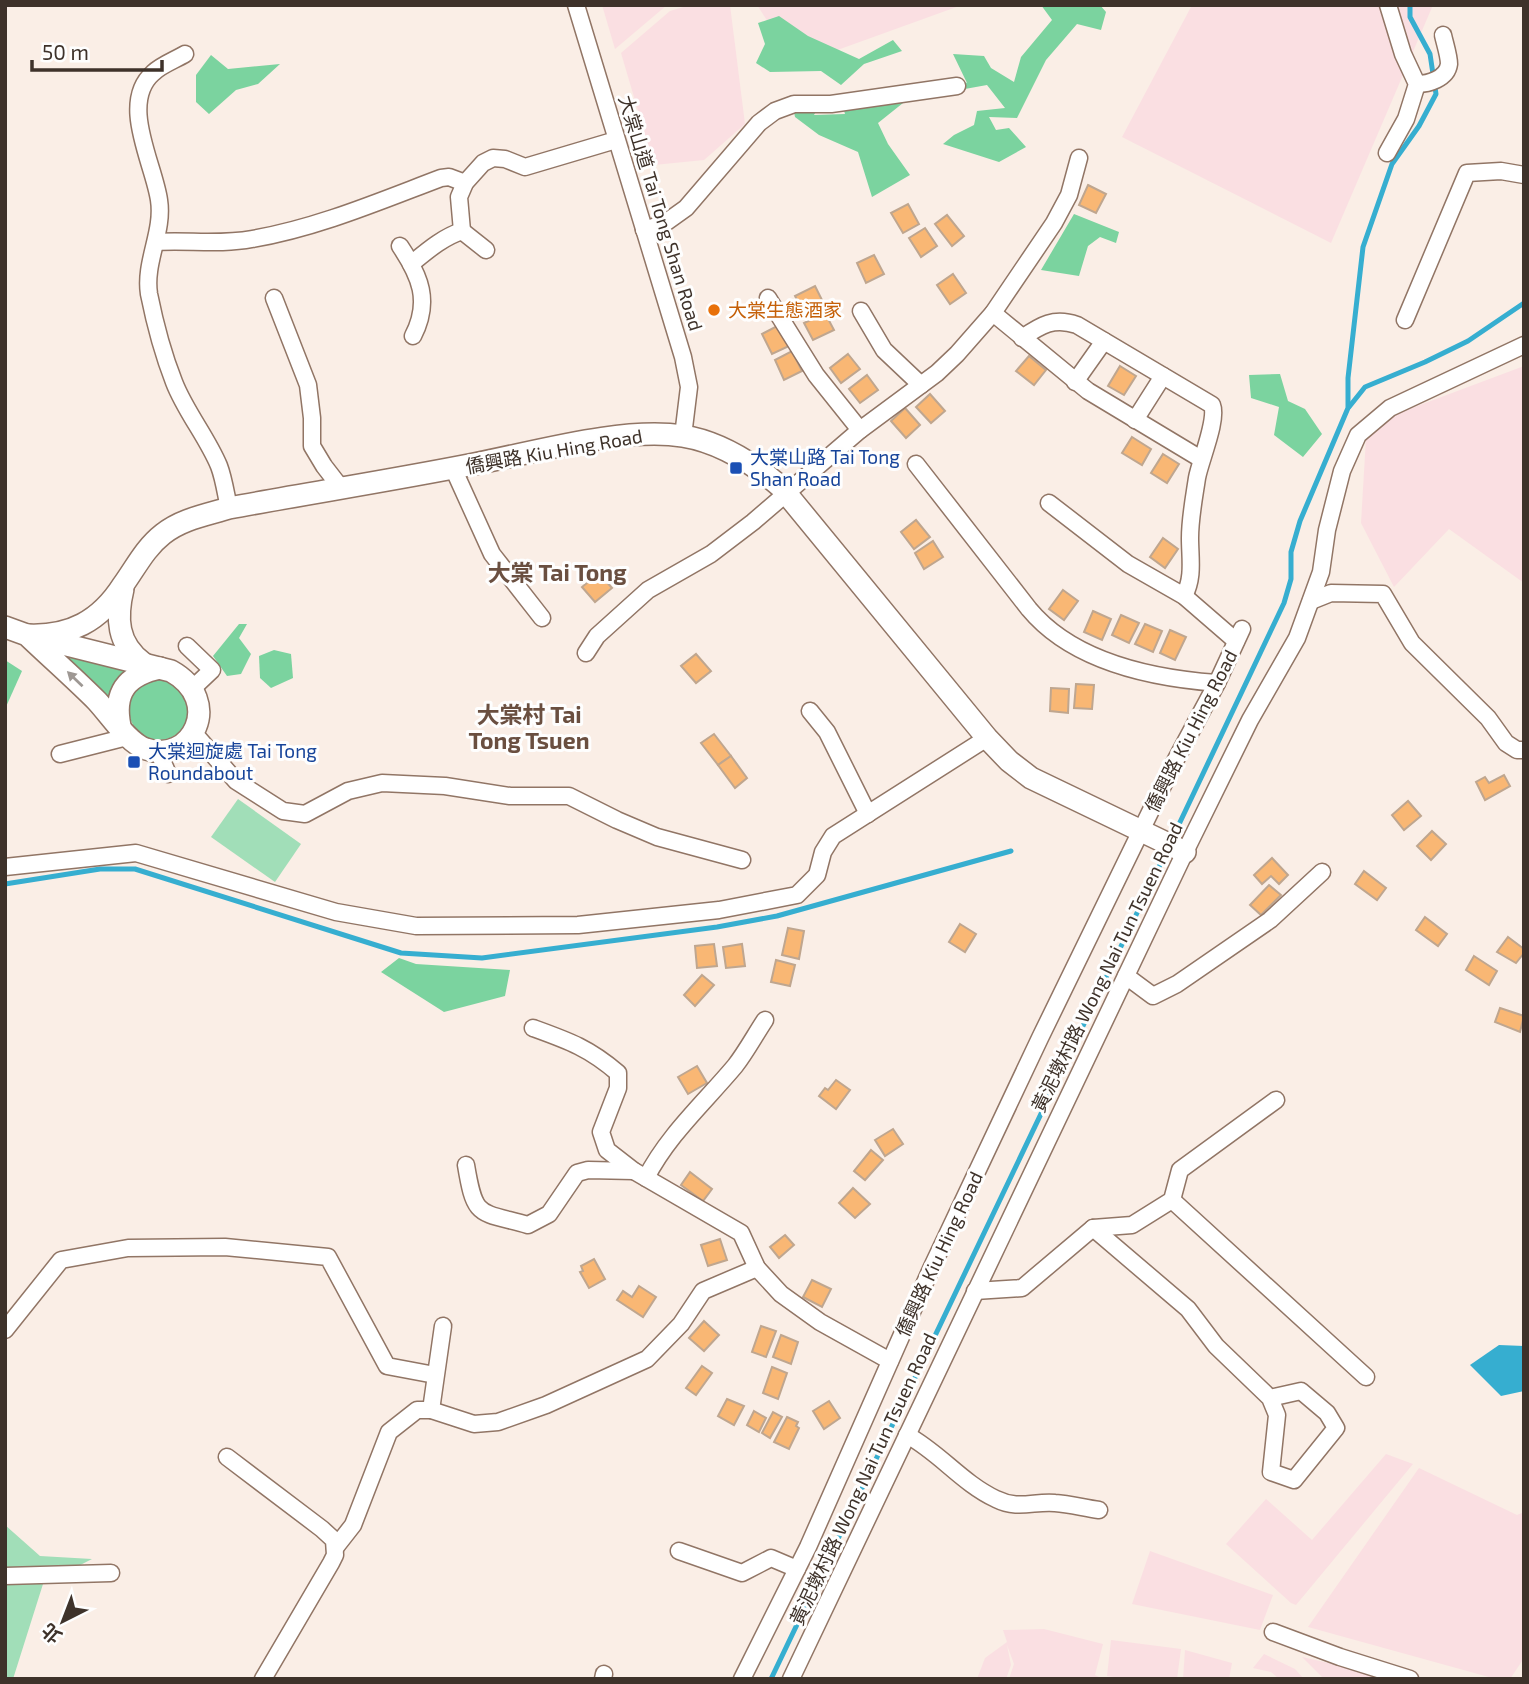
<svg xmlns="http://www.w3.org/2000/svg" width="1529" height="1684" font-family="'Exo 2','Noto Sans TC',sans-serif">
	<style>
		.industrial { fill: #fadfe2 }
		.green { fill: #a1deb8 }
		.forest { fill: #7bd39f }
		.water { fill: #36aed0 }
		.lines { fill: none; stroke-linecap: round; stroke-linejoin: round }
		.stream { stroke: #36aed0; stroke-width: 5 }
		.building { fill: #f9b774; stroke: #bfa68f; stroke-width: 2 }
		.street-casing { stroke: #917565; stroke-width: 19 }
		.secondary-casing { stroke: #917565; stroke-width: 24 }
		.street { stroke: #fff; stroke-width: 16 }
		.secondary { stroke: #fff; stroke-width: 21 }
		.oneway { fill: #9e9894 }
		.food-dot { fill: #e8710a; stroke: #fefefe; stroke-width: 2.5 }
		.transit-dot { fill: #1a4fb4; stroke: #fefefe; stroke-width: 2.5 }
		.labels { text-anchor: middle; stroke-width: 6; stroke-linejoin: round; paint-order: stroke }
		.street-label { font-size: 19px; fill: #3e322a; stroke: #fefefe }
		.food-label { font-size: 19px; fill: #c56008; stroke: #fefefe; text-anchor: start }
		.transit-label { font-size: 19px; fill: #164399; stroke: #fefefe; text-anchor: start }
		.quarter-label { font-size: 23px; font-weight: bold; fill: #6a4f40; stroke: #fefefe }
	</style>
	<rect width="100%" height="100%" fill="#faeee6"/>
	<!-- industrial -->
	<g class="industrial">
		<polygon points="602,5 667,5 615,49"/>
		<polygon points="690,5 730,5 745,124 704,160 654,165 621,53 670,11"/>
		<polygon points="757,5 962,5 796,65"/>
		<polygon points="1192,5 1433,5 1331,243 1122,137"/>
		<polygon points="1524,366 1524,583 1449,529 1394,587 1361,523 1366,438 1388,417"/>
		<polygon points="1386,1454 1413,1464 1296,1605 1291,1603 1226,1544 1266,1499 1312,1540"/>
		<polygon points="1419,1468 1517,1515 1524,1512 1524,1658 1510,1679 1496,1679 1308,1627"/>
		<polygon points="1150,1551 1273,1595 1260,1630 1132,1604"/>
		<polygon points="1044,1629 1103,1644 1095,1675 1103,1679 1009,1679 1014,1664 1007,1645 1011,1665 1006,1679 977,1679 985,1658 1007,1642 1003,1630"/>
		<polygon points="1111,1640 1181,1649 1177,1679 1126,1679 1107,1676"/>
		<polygon points="1185,1650 1232,1663 1229,1679 1183,1679"/>
		<polygon points="1264,1654 1295,1669 1304,1679 1279,1679 1271,1672 1253,1668"/>
		<polygon points="1302,1657 1400,1679 1324,1679"/>
	</g>
	<!-- green -->
	<g class="green">
		<polygon points="238,799 301,844 275,882 211,837"/>
		<polygon points="5,1525 40,1556 92,1559 43,1584 13,1679 5,1679"/>
	</g>
	<!-- forest -->
	<g class="forest">
		<polygon points="1041,5 1100,5 1106,12 1101,30 1077,24 1046,60 1017,118 989,117 996,130 1009,128 1026,147 999,162 943,144 954,135 974,125 977,111 1005,108 987,85 926,96 957,78 967,83 953,54 984,56 991,68 1014,82 1021,57 1052,20"/>
		<polygon points="779,16 808,36 859,59 893,40 902,51 864,64 841,85 821,71 770,72 756,63 765,44 758,23"/>
		<polygon points="211,55 228,69 280,64 258,84 236,90 209,114 196,102 196,75"/>
		<polygon points="869,103 903,103 878,123 888,144 910,175 872,197 858,152 819,135 795,117 794,112 818,108 814,115 845,114 843,107"/>
		<polygon points="1074,214 1119,232 1116,243 1100,237 1088,246 1079,276 1041,270"/>
		<polygon points="1280,374 1288,401 1305,409 1322,434 1303,457 1274,435 1279,407 1251,398 1249,375"/>
		<polygon points="239,624 247,624 239,638 251,654 241,674 227,676 213,656"/>
		<polygon points="274,650 291,654 293,678 271,688 260,678 259,656"/>
		<polygon points="70,653 126,672 115,681 107,699 64,657"/>
		<polygon points="5,660 22,671 5,709"/>
		<circle cx="159" cy="710" r="30"/>
		<polygon points="399,958 416,964 510,970 505,996 444,1012 381,972"/>
	</g>
	<!-- water -->
	<polygon class="water" points="1499,1345 1524,1346 1524,1391 1501,1396 1470,1365"/>
	<g class="lines">
		<!-- stream -->
		<g class="stream">
			<polyline points="1349,407 1365,387 1425,362 1468,341 1524,303"/>
			<polyline points="1172,839 1284,603 1291,579 1291,552 1300,521 1348,408 1348,378 1363,247 1392,164 1419,126 1436,94 1430,54 1410,17 1410,5"/>
			<polyline points="5,884 100,869 135,869 401,953 482,958 717,927 777,916 1011,851"/>
			<polyline points="771,1679 1168,848"/>
		</g>
	</g>
	<!-- building -->
	<g class="building">
		<polygon points="1088,185 1106,194 1096,213 1079,205"/>
		<polygon points="908,204 919,224 903,233 891,213"/>
		<polygon points="947,215 964,236 952,246 935,224"/>
		<polygon points="925,228 937,246 921,257 909,238"/>
		<polygon points="874,255 884,274 866,283 857,263"/>
		<polygon points="953,274 966,293 950,304 937,285"/>
		<polygon points="815,286 823,302 803,312 795,296"/>
		<polygon points="825,313 834,330 813,340 804,323"/>
		<polygon points="779,325 789,346 772,354 762,334"/>
		<polygon points="792,351 802,371 784,380 775,360"/>
		<polygon points="848,354 860,369 841,383 830,368"/>
		<polygon points="1029,356 1046,370 1034,385 1016,371"/>
		<polygon points="1120,366 1136,376 1124,395 1108,386"/>
		<polygon points="867,375 878,390 860,403 849,389"/>
		<polygon points="930,394 945,411 931,423 916,407"/>
		<polygon points="905,408 920,425 906,438 891,421"/>
		<polygon points="1132,437 1151,449 1142,465 1122,453"/>
		<polygon points="1163,454 1179,464 1167,483 1151,473"/>
		<polygon points="916,520 930,537 914,549 901,532"/>
		<polygon points="1163,538 1178,549 1165,568 1150,557"/>
		<polygon points="933,541 943,557 924,569 915,553"/>
		<polygon points="599,573 612,588 595,602 582,587"/>
		<polygon points="1063,590 1078,601 1064,620 1049,609"/>
		<polygon points="1093,611 1111,619 1102,640 1084,632"/>
		<polygon points="1121,615 1139,623 1129,643 1112,635"/>
		<polygon points="1145,624 1162,631 1153,652 1135,644"/>
		<polygon points="1170,630 1186,637 1175,660 1160,653"/>
		<polygon points="696,654 711,671 696,683 681,666"/>
		<polygon points="1076,684 1094,685 1092,709 1074,708"/>
		<polygon points="1051,688 1069,689 1068,713 1050,711"/>
		<polygon points="714,734 731,756 718,765 701,743"/>
		<polygon points="731,756 747,778 735,788 718,765"/>
		<polygon points="1504,775 1510,786 1485,800 1476,782 1485,777 1489,783"/>
		<polygon points="1408,801 1421,816 1404,830 1392,815"/>
		<polygon points="1432,831 1446,844 1431,860 1417,846"/>
		<polygon points="1272,858 1288,875 1279,884 1271,876 1262,884 1254,875"/>
		<polygon points="1364,871 1386,888 1377,900 1355,884"/>
		<polygon points="1269,885 1281,895 1261,915 1250,905"/>
		<polygon points="1425,917 1447,934 1438,946 1416,930"/>
		<polygon points="960,924 976,934 965,952 949,942"/>
		<polygon points="788,928 804,931 799,959 782,955"/>
		<polygon points="1508,937 1524,949 1524,953 1516,963 1497,952"/>
		<polygon points="714,944 717,966 697,968 695,946"/>
		<polygon points="742,944 745,966 726,968 723,947"/>
		<polygon points="1474,956 1497,971 1489,985 1466,970"/>
		<polygon points="776,960 795,965 790,986 771,982"/>
		<polygon points="702,975 714,985 695,1006 684,995"/>
		<polygon points="1500,1008 1524,1016 1520,1032 1495,1022"/>
		<polygon points="697,1066 707,1083 688,1094 678,1077"/>
		<polygon points="836,1080 850,1090 836,1109 819,1096 825,1088 828,1090"/>
		<polygon points="893,1129 903,1144 885,1156 875,1140"/>
		<polygon points="871,1150 883,1160 865,1180 854,1171"/>
		<polygon points="690,1172 712,1189 703,1201 681,1185"/>
		<polygon points="853,1188 870,1204 855,1218 839,1203"/>
		<polygon points="785,1235 794,1245 779,1258 770,1247"/>
		<polygon points="720,1239 727,1260 708,1266 701,1245"/>
		<polygon points="594,1259 605,1279 589,1288 580,1272 583,1271 581,1266"/>
		<polygon points="812,1280 831,1289 822,1307 803,1297"/>
		<polygon points="639,1286 656,1297 643,1317 617,1300 623,1291 632,1297"/>
		<polygon points="704,1321 719,1335 704,1351 689,1338"/>
		<polygon points="761,1326 776,1331 766,1357 752,1352"/>
		<polygon points="781,1335 798,1342 791,1364 773,1357"/>
		<polygon points="702,1366 712,1373 696,1395 686,1388"/>
		<polygon points="772,1367 787,1373 778,1399 763,1393"/>
		<polygon points="727,1399 744,1406 734,1425 718,1416"/>
		<polygon points="829,1401 840,1418 824,1429 813,1411"/>
		<polygon points="754,1411 766,1418 759,1432 747,1425"/>
		<polygon points="773,1412 782,1417 770,1438 762,1433"/>
		<polygon points="787,1417 798,1422 796,1426 799,1428 789,1449 774,1442"/>
	</g>
	<g class="lines">
		<!-- street casing -->
		<g class="street-casing">
			<g id="street">
				<polyline points="576,5 683,357 689,387 683,436"/>
				<path d="M185,54C175,60 161,65 153,73C119,103 154,164 159,200C164,232 144,262 149,294C155,324 163,354 174,382C185,411 207,437 219,466C224,479 226,495 229,508"/>
				<path d="M1417,84C1428,84 1447,79 1449,64C1449,56 1445,44 1443,35"/>
				<polyline points="1387,153 1406,119 1417,84 1403,54 1388,5"/>
				<polyline points="644,230 665,223 686,208 759,123 775,111 794,104 831,104 957,86"/>
				<polyline points="462,231 459,197 465,183 483,163 493,158 505,159 525,167 616,140"/>
				<path d="M156,242C188,240 220,245 252,239C317,228 380,201 441,178L449,177L465,183"/>
				<path d="M400,246C420,276 431,301 413,336"/>
				<path d="M411,264C427,251 443,237 462,231L486,250"/>
				<polyline points="274,298 308,385 312,418 312,446 324,466 341,488"/>
				<polyline points="768,298 816,375 860,430"/>
				<polyline points="861,311 884,350 921,385"/>
				<polyline points="993,313 1088,391 1201,459"/>
				<polyline points="1405,320 1467,173 1501,171 1524,175"/>
				<path d="M1022,338C1041,325 1054,317 1077,325L1212,405C1218,420 1200,461 1197,478C1194,498 1190,518 1190,538C1190,559 1194,577 1184,596"/>
				<polyline points="1075,382 1104,341"/>
				<polyline points="1135,420 1163,376"/>
				<path d="M916,464L1029,609C1073,662 1150,678 1217,683"/>
				<polyline points="453,468 492,554 542,618"/>
				<polyline points="1049,503 1128,564 1184,596 1236,641"/>
				<polyline points="1311,601 1331,593 1383,594 1412,643 1488,718 1506,743 1517,750 1524,750"/>
				<polyline points="187,646 212,670 193,688"/>
				<polyline points="586,653 597,636 648,590 711,554 753,522 860,430 937,373 957,354 993,313 1054,223 1069,195 1079,158"/>
				<polyline points="810,711 827,732 868,814"/>
				<polyline points="193,732 236,781 283,811 305,814 348,791 382,783 445,786 510,796 569,796 617,820 657,837 742,860"/>
				<polyline points="158,751 168,774"/>
				<polyline points="60,754 127,737"/>
				<polyline points="5,867 136,853 336,912 416,926 578,925 719,910 797,895 817,875 823,852 833,836 987,738"/>
				<polyline points="1126,976 1153,996 1177,984 1270,920 1322,872"/>
				<path d="M533,1028C569,1041 589,1048 618,1073V1088L601,1132L607,1150L634,1171L741,1233L757,1268L781,1294L820,1322L890,1361"/>
				<path d="M466,1165C475,1219 478,1211 528,1225L549,1214L577,1173L588,1170L634,1171"/>
				<path d="M646,1178C668,1135 704,1103 735,1066C746,1052 755,1035 765,1020"/>
				<polyline points="1172,1200 1366,1377"/>
				<polyline points="1093,1228 1188,1309 1216,1346 1270,1398 1301,1391 1327,1413 1336,1428 1294,1480 1271,1472 1277,1415 1270,1398"/>
				<polyline points="975,1291 1022,1288 1093,1228 1132,1225 1172,1200 1180,1170 1276,1100"/>
				<polyline points="5,1330 61,1260 128,1248 225,1247 328,1257 387,1366 435,1375"/>
				<polyline points="431,1410 443,1326"/>
				<path d="M907,1435C940,1453 962,1483 996,1499C1018,1510 1034,1501 1055,1503C1070,1504 1084,1508 1099,1510"/>
				<polyline points="227,1457 322,1529 334,1540 335,1555 331,1563 263,1679"/>
				<polyline points="335,1548 353,1525 389,1432 417,1410 431,1410 474,1424 498,1422 546,1405 647,1359 681,1324 703,1291 757,1268"/>
				<polyline points="679,1551 742,1573 771,1558 797,1569"/>
				<polyline points="5,1576 111,1573"/>
				<polyline points="1273,1632 1340,1657 1410,1679"/>
				<polyline points="603,1679 604,1674"/>
				<polyline points="742,1679 808,1547 931,1269 1040,1038 1173,765 1217,683 1242,629"/>
				<polyline points="791,1679 1185,852 1250,720 1297,638 1321,572 1327,530 1342,471 1358,435 1390,408 1524,345"/>
			</g>
		</g>
		<!-- secondary casing -->
		<g class="secondary-casing">
			<g id="secondary">
				<path d="M123,589C116,618 117,644 143,663"/>
				<path d="M5,627L27,635L171,671C225,701 191,765 146,749C129,744 110,715 97,701C74,678 50,657 27,635"/>
				<path d="M27,635C70,637 100,621 123,585C136,567 145,548 163,534C182,519 206,515 229,508C310,493 393,480 474,464C536,452 621,427 683,436C720,442 754,464 781,487L987,738L1009,761L1031,778L1185,852"/>
				<path d="M120,726C113,692 127,675 160,668"/>
			</g>
		</g>
		<!-- street -->
		<use href="#street" class="street"/>
		<!-- secondary -->
		<use href="#secondary" class="secondary"/>
	</g>
	<!-- one-way arrows -->
	<defs><path id="oneway-solid" d="M-6-.8H1V-3.2L6.5 0L1 3.2V.8H-6Z" transform="scale(1.75)"/></defs>
	<use class="oneway" href="#oneway-solid" transform="translate(75 679) rotate(-136)"/>
	<!-- markers -->
	<circle class="food-dot" cx="714" cy="310" r="7"/>
	<g class="transit-dot">
		<rect x="729" y="461" width="14" height="14" rx="3.5"/>
		<rect x="127" y="755" width="14" height="14" rx="3.5"/>
	</g>
	<g class="labels">
		<!-- street labels -->
		<g class="street-label">
			<text transform="translate(661 213) rotate(73)" y="7">大棠山道 Tai Tong Shan Road</text>
			<text transform="translate(554 451) rotate(-10)" y="7">僑興路 Kiu Hing Road</text>
			<text transform="translate(1191 731) rotate(-63)" y="7">僑興路 Kiu Hing Road</text>
			<text transform="translate(1107 967) rotate(-64)" y="7">黃泥墩村路 Wong Nai Tun Tsuen Road</text>
			<text transform="translate(939 1254) rotate(-65)" y="7">僑興路 Kiu Hing Road</text>
			<text transform="translate(863 1479) rotate(-65)" y="7">黃泥墩村路 Wong Nai Tun Tsuen Road</text>
		</g>
		<!-- food labels -->
		<g class="food-label">
			<text x="728" y="317">大棠生態酒家</text>
		</g>
		<!-- transit labels -->
		<g class="transit-label">
			<text x="750" y="464">大棠山路 Tai Tong<tspan x="750" dy="22">Shan Road</tspan></text>
			<text x="148" y="758">大棠迴旋處 Tai Tong<tspan x="148" dy="22">Roundabout</tspan></text>
		</g>
		<!-- quarter labels -->
		<g class="quarter-label">
			<text x="557" y="581">大棠 Tai Tong</text>
			<text x="529" y="723">大棠村 Tai<tspan x="529" dy="26">Tong Tsuen</tspan></text>
		</g>
	</g>
	<!-- border -->
	<rect width="1529" height="1684" fill="none" stroke="#3e322a" stroke-width="14"/>
	<!-- north arrow -->
	<g transform="translate(63 1621) rotate(222)" stroke="#fefefe" stroke-width="5" paint-order="stroke">
	<path d="M0-5L12 26L0 18L-12 26Z" fill="#3e322a"/>
	<text y="-10" font-size="19" font-weight="bold" text-anchor="middle" fill="#3e322a">北</text>
	</g>
	<!-- scale -->
	<path d="M32 60v10h130v-10" fill="none" stroke="#3e322a" stroke-width="3.5"/>
	<text x="42" y="60" font-size="21" fill="#3e322a" stroke="#fefefe" stroke-width="5" paint-order="stroke">50 m</text>
</svg>
